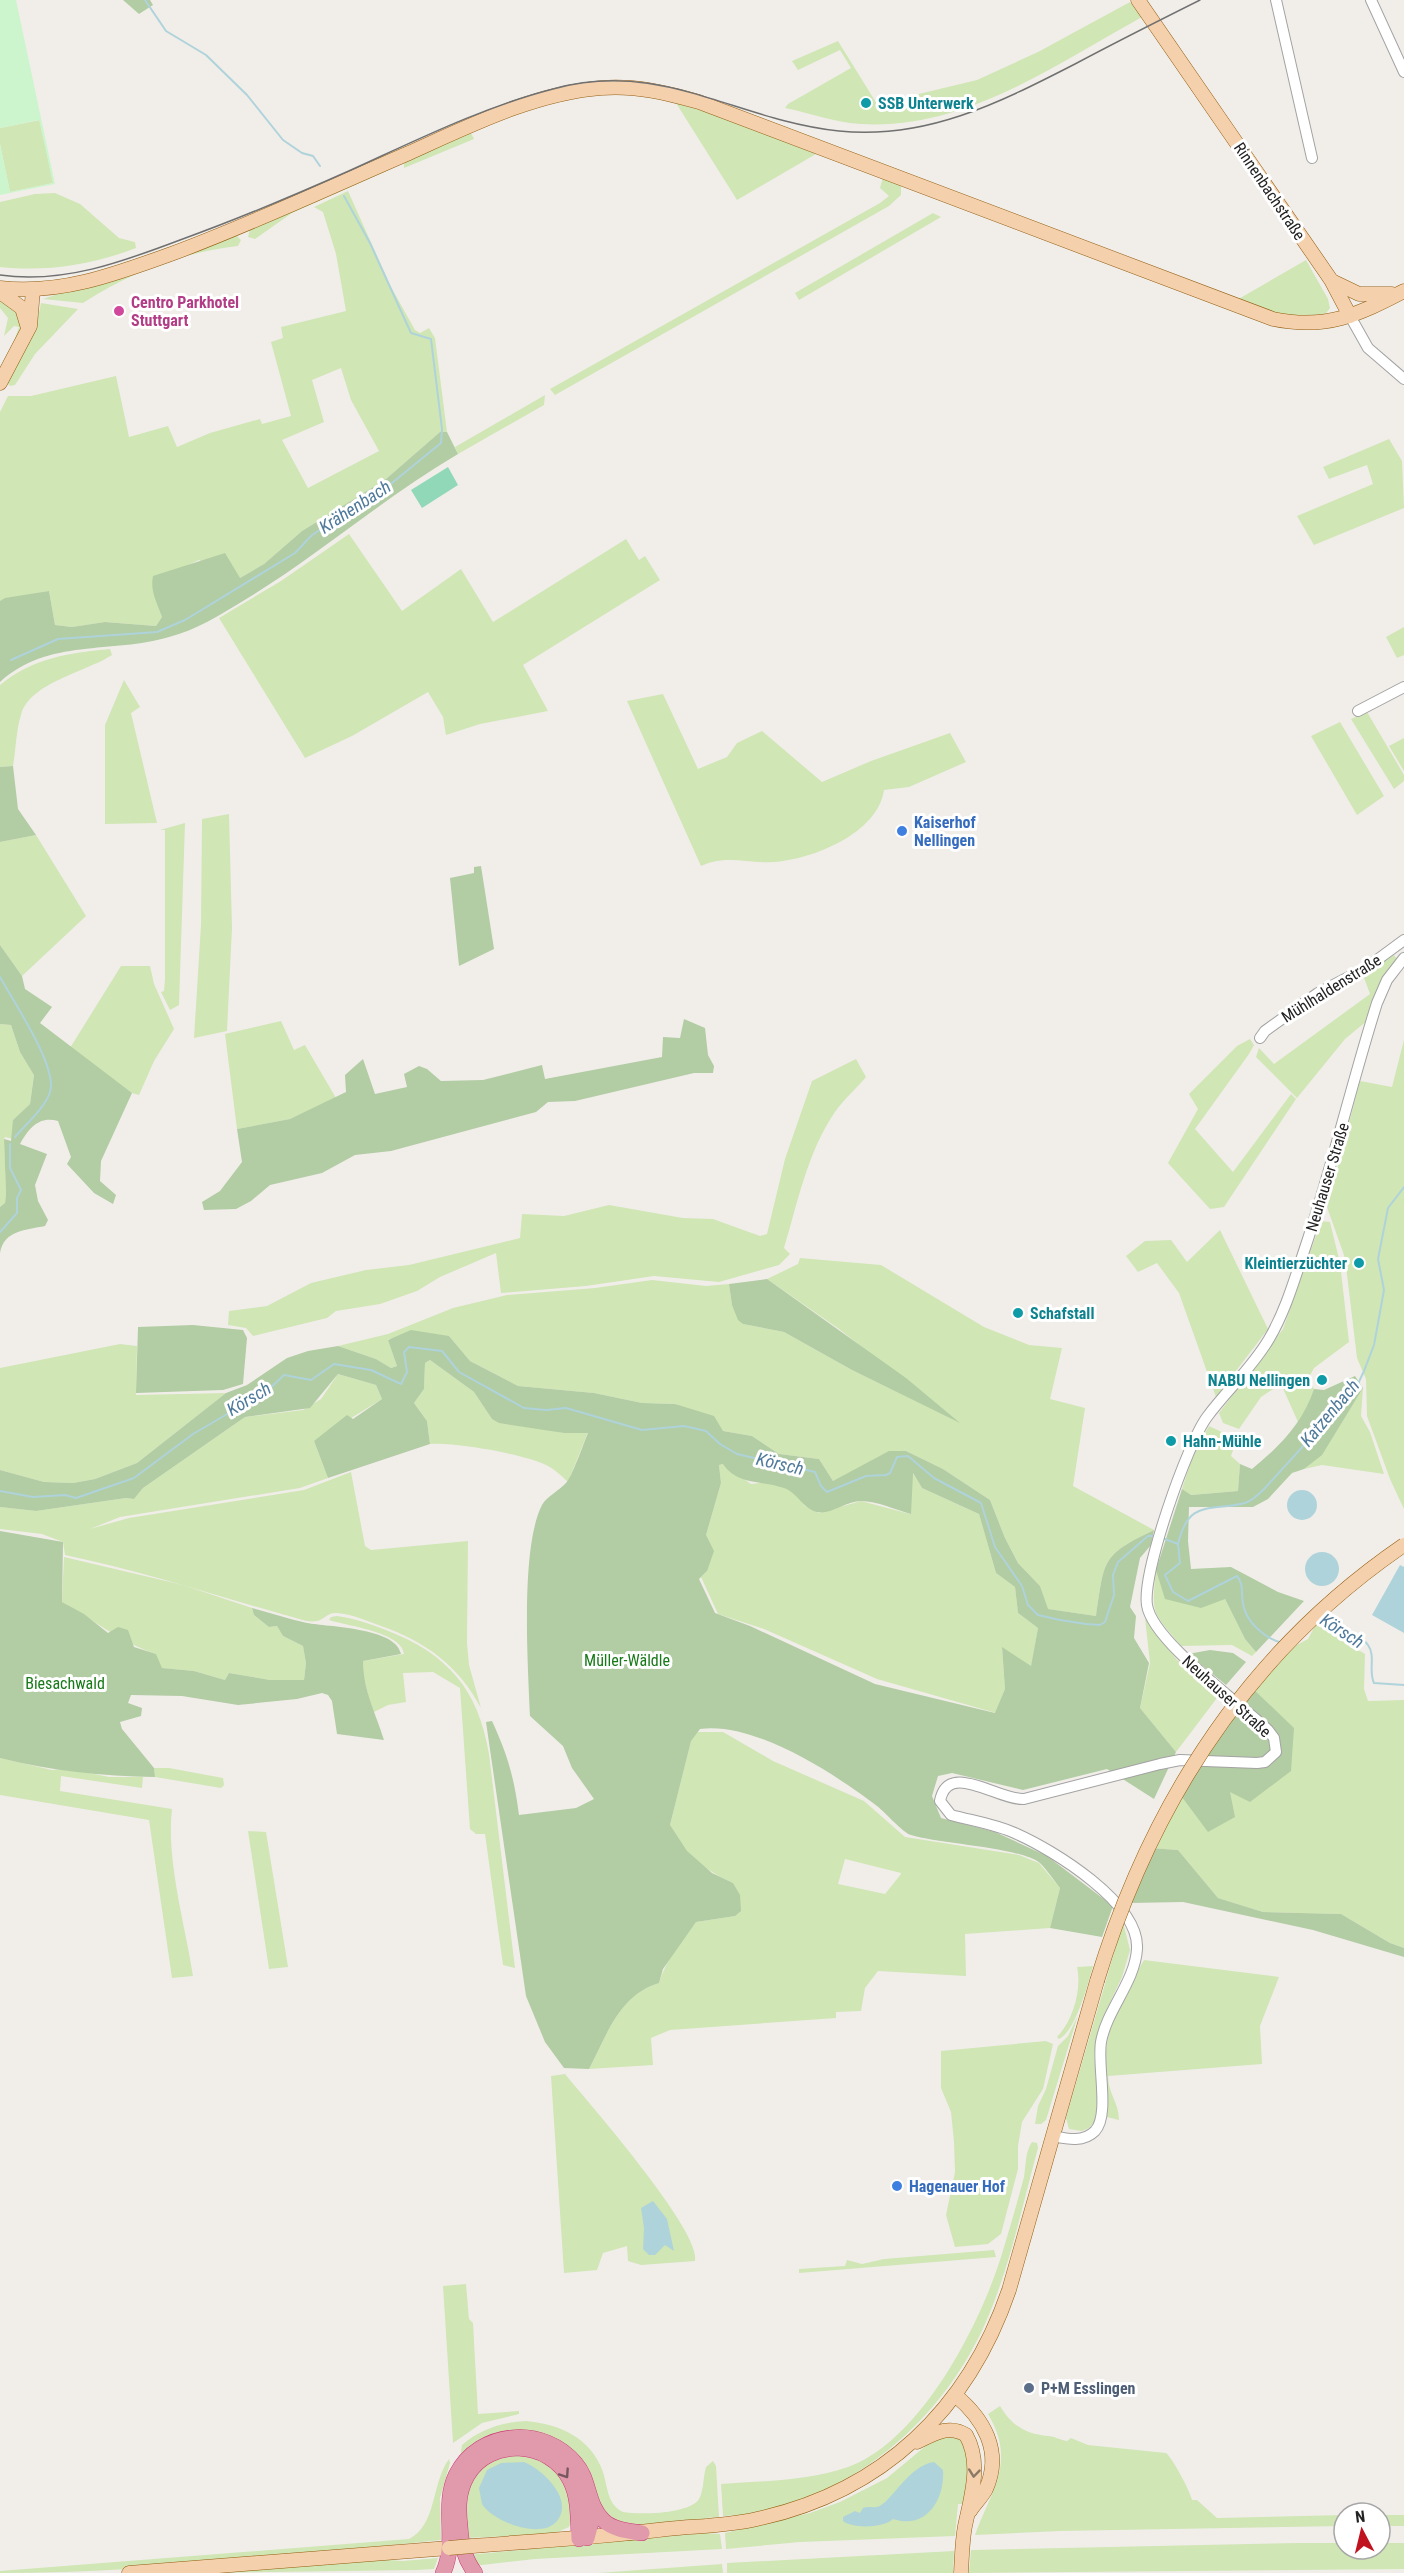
<svg xmlns="http://www.w3.org/2000/svg" width="1404" height="2573" font-family="'Roboto Condensed',sans-serif">
	<style>
		.grass { fill: #d0e6b5; fill-rule: evenodd }
		.forest { fill: #b2cca3; fill-rule: evenodd }
		.park { fill: #ccf5cd }
		.pitch { fill: #90d8b7 }
		.water { fill: #afd3da }
		.lines { fill: none; stroke-linecap: round; stroke-linejoin: round }
		.stream { stroke: #afd3da; stroke-width: 2 }
		.minor-casing { stroke: #a3a3a3; stroke-width: 12 }
		.major-casing { stroke: #925d0e; stroke-width: 15 }
		.highway-casing { stroke: #cc3a76; stroke-width: 16 }
		.minor { stroke: #fff; stroke-width: 10 }
		.major { stroke: #f4d0ac; stroke-width: 14 }
		.highway { stroke: #e09aac; stroke-width: 15 }
		.tram { stroke: #707070; stroke-width: 1.5 }
		.major-bridge-casing { stroke: #925d0e; stroke-width: 15; stroke-linecap: butt }
		.major-bridge { stroke: #f4d0ac; stroke-width: 14 }
		.oneway { stroke: #8b7967 }
		.oneway2 { stroke: #775860 }
		.culture-dot { fill: #0f9aa8; stroke: #fff; stroke-width: 2 }
		.hotel-dot { fill: #d1479c; stroke: #fff; stroke-width: 2 }
		.shop-dot { fill: #3f7fe0; stroke: #fff; stroke-width: 2 }
		.service-dot { fill: #5c6f8a; stroke: #fff; stroke-width: 2 }
		.labels { text-anchor: middle; stroke-width: 6; stroke-linejoin: round; paint-order: stroke }
		.culture-label { font-size: 16px; font-weight: bold; fill: #0d838f; stroke: #fff; text-anchor: start }
		.street-label { font-size: 16px; fill: #222; stroke: #fff }
		.hotel-label { font-size: 16px; font-weight: bold; fill: #b23c85; stroke: #fff; text-anchor: start }
		.shop-label { font-size: 16px; font-weight: bold; fill: #366cbe; stroke: #fff; text-anchor: start }
		.park-label { font-size: 16px; fill: #177918; stroke: #fff }
		.service-label { font-size: 16px; font-weight: bold; fill: #4e5e75; stroke: #fff; text-anchor: start }
		.water-label { font-size: 18px; font-style: italic; fill: #4f7a9b; stroke: #fff }
	</style>
	<rect width="100%" height="100%" fill="#f1eeea"/>
	<!-- grass -->
	<g class="grass">
		<path d="M1130,2L1142,17C1055,65 965,130 861,124C836,123 810,113 785,108L788,104L851,68L840,50L798,70L792,61L838,41L877,104L977,80L1038,52Z"/>
		<polygon points="676,103 725,118 816,154 737,200"/>
		<polygon points="40,120 53,183 10,192 0,144 0,128"/>
		<polygon points="470,131 474,139 404,168 404,162"/>
		<polygon points="389,167 389,170 292,213 255,239 248,237 250,229"/>
		<polygon points="883,177 901,186 901,195 889,206 555,395 550,389 880,203 889,196 880,188"/>
		<path d="M348,191L391,287L415,330L420,333L429,328L435,338L447,432H440L386,479L302,531L264,564L240,578L199,560L188,565L159,607L162,617L156,626L105,622L72,627L55,625L49,591L0,601V412L8,396H31L116,376L129,437L168,426L177,447L210,433L260,419L262,424L291,416L271,342L283,338L281,327L346,311L336,254L323,212L314,207ZM341,368L351,400L379,451L308,488L282,440L324,422L312,380Z"/>
		<path d="M55,193L80,204L119,238L135,242L136,248C92,265 47,272 0,267V202L35,194Z"/>
		<polygon points="933,213 941,217 799,300 795,293"/>
		<path d="M236,235L241,240L238,246C183,252 129,273 83,303L43,299Z"/>
		<path d="M1306,260L1328,299L1330,308C1316,333 1256,308 1235,301Z"/>
		<polygon points="0,297 16,306 23,327 11,350 19,327 14,326 4,336 8,318 0,308"/>
		<polygon points="41,303 78,309 35,354 15,385 10,386 6,382 37,323"/>
		<polygon points="545,395 544,405 458,454 455,447"/>
		<polygon points="1389,439 1402,461 1404,508 1314,545 1297,516 1373,484 1367,465 1329,479 1323,467"/>
		<polygon points="349,534 402,611 461,569 493,622 626,539 639,560 645,556 660,580 523,665 548,711 480,724 446,735 443,717 428,692 352,736 305,758 219,618 281,581"/>
		<polygon points="1404,627 1404,655 1397,658 1386,637"/>
		<path d="M110,649L112,655C86,672 29,683 21,715C16,731 16,749 13,766L0,767V685C33,658 68,653 110,649Z"/>
		<polygon points="124,680 140,707 131,713 157,823 105,824 105,725"/>
		<path d="M663,694L698,769L727,757L737,743L762,731L822,782L871,761L950,733L966,762L909,787L884,790C878,833 814,859 774,862C748,864 727,854 701,866L627,701Z"/>
		<polygon points="1367,712 1404,775 1404,781 1394,789 1351,719"/>
		<polygon points="1340,722 1384,796 1357,815 1311,736"/>
		<polygon points="1404,738 1404,771 1389,746"/>
		<polygon points="229,814 232,928 227,1031 194,1038 201,925 202,819"/>
		<polygon points="185,823 179,1005 170,1010 161,992 164,991 165,979 165,830 160,830"/>
		<polygon points="36,835 86,916 22,976 0,945 0,842"/>
		<polygon points="1394,955 1397,959 1368,1020 1345,1039 1297,1098 1256,1057 1259,1048 1274,1064 1370,994 1363,975"/>
		<polygon points="121,966 150,966 154,984 174,1029 154,1061 139,1095 132,1093 70,1048"/>
		<polygon points="281,1021 294,1050 305,1045 336,1098 290,1119 237,1129 225,1034"/>
		<polygon points="0,1024 11,1025 20,1052 34,1074 30,1104 13,1120 13,1139 5,1137 4,1139 6,1194 5,1203 0,1207"/>
		<polygon points="1250,1039 1254,1045 1249,1054 1195,1129 1233,1172 1291,1094 1296,1099 1224,1207 1210,1209 1168,1163 1198,1109 1189,1094 1237,1046"/>
		<polygon points="1404,1040 1404,1509 1390,1479 1367,1416 1366,1379 1357,1358 1345,1258 1327,1207 1360,1081 1392,1087"/>
		<path d="M856,1059L866,1077C856,1089 843,1100 835,1112C807,1153 798,1202 784,1248L790,1254L779,1265L719,1282L654,1276L586,1286L501,1293L496,1253L440,1277L417,1291L380,1304L336,1311L327,1318L253,1336L246,1328L228,1325L229,1311L267,1306L311,1283L366,1270L409,1265L520,1238L522,1214L564,1216L609,1205L683,1218L713,1219L760,1236L767,1234L785,1159L812,1081Z"/>
		<polygon points="1321,1221 1330,1222 1340,1263 1349,1342 1314,1368 1308,1379 1314,1389 1307,1411 1298,1422 1281,1384 1261,1397 1239,1429 1223,1423 1219,1413 1283,1329"/>
		<polygon points="1220,1230 1268,1329 1216,1397 1179,1293 1157,1263 1138,1272 1126,1256 1145,1241 1171,1240 1187,1262"/>
		<path d="M800,1258L881,1265L984,1327L1029,1345L1062,1348L1050,1399L1085,1408L1073,1486L1154,1530C1100,1556 1105,1560 1096,1616L1047,1609L1040,1586L1018,1563L1005,1538L990,1500L943,1469L906,1451L833,1481L819,1459L779,1454L752,1436L723,1431L676,1404L642,1403L594,1393L518,1386L470,1361L449,1336L388,1339L397,1366L391,1368L376,1359L338,1346L388,1334L453,1308L507,1295L595,1288L652,1280L706,1286L729,1284L732,1305L743,1324L784,1332L852,1370L957,1421L839,1329L767,1279L798,1264Z"/>
		<polygon points="120,1344 137,1346 136,1395 226,1393 137,1463 95,1479 73,1483 44,1482 0,1470 0,1368"/>
		<path d="M430,1360L474,1392L492,1419L564,1433L588,1432L568,1482C561,1475 554,1469 546,1465C524,1454 454,1442 430,1444L427,1421L414,1403L424,1389L425,1363Z"/>
		<path d="M338,1374L376,1385L382,1399L314,1441L328,1478L300,1488L120,1517L90,1529L129,1518L304,1490L351,1472L365,1546L371,1550L468,1541L467,1643L469,1665L481,1708C458,1665 426,1642 381,1626C367,1621 352,1614 337,1613C328,1612 325,1619 317,1621C307,1623 294,1617 285,1615C211,1594 141,1571 65,1555L63,1542L42,1534L0,1529V1507L36,1511L126,1498L134,1499L143,1488L245,1417L303,1410L321,1399Z"/>
		<polygon points="1363,1388 1361,1416 1370,1432 1384,1474 1322,1465 1304,1469 1322,1454"/>
		<polygon points="1209,1426 1237,1439 1231,1456 1240,1464 1238,1491 1190,1495 1182,1489 1193,1455"/>
		<polygon points="723,1464 751,1484 769,1482 793,1491 805,1506 819,1513 861,1501 910,1514 912,1472 922,1488 979,1514 996,1573 1015,1587 1018,1613 1038,1628 1031,1667 1002,1648 1005,1689 996,1713 877,1679 764,1629 718,1614 701,1577 707,1571 706,1535 721,1483 719,1465"/>
		<path d="M64,1557L183,1585L252,1608L254,1615L269,1627L277,1626L283,1636L303,1646L306,1663L304,1680H270L229,1673L225,1680L194,1671L161,1668L156,1654C120,1642 94,1620 62,1602Z"/>
		<path d="M1156,1570L1225,1599L1245,1639L1256,1652L1252,1656L1232,1645L1181,1646C1153,1611 1151,1617 1156,1570Z"/>
		<path d="M337,1616C354,1618 370,1624 386,1630C448,1654 478,1689 489,1754L515,1968L503,1965L485,1834H476L470,1829L460,1688L433,1672L403,1673L406,1702L388,1705L372,1713L363,1673V1661L404,1654C402,1632 347,1626 329,1620L331,1617Z"/>
		<polygon points="1145,1618 1177,1660 1220,1694 1176,1752 1140,1708 1150,1663"/>
		<polygon points="1317,1622 1324,1624 1336,1637 1365,1654 1364,1689 1368,1701 1404,1700 1404,1948 1390,1943 1341,1914 1263,1912 1218,1898 1178,1850 1150,1848 1179,1793 1230,1791 1251,1687 1295,1646 1308,1639"/>
		<path d="M697,1732H723L773,1761L864,1801L905,1837L1019,1855L1039,1863L1060,1888L1050,1928L965,1934L966,1976L878,1971L865,1988L861,2011L836,2012V2018L670,2030L651,2038L653,2065L589,2069C607,2035 619,1995 659,1983C666,1960 681,1942 696,1922L735,1916L733,1883C709,1872 677,1852 670,1825L691,1740ZM845,1859L901,1873V1874L885,1894L838,1884Z"/>
		<path d="M0,1758L52,1770L70,1769L109,1777H143L142,1788L61,1776L60,1791L172,1809C166,1860 185,1924 193,1976L172,1978L149,1820L0,1795Z"/>
		<polygon points="154,1768 169,1768 223,1778 224,1785 221,1788 155,1777"/>
		<polygon points="248,1831 266,1832 288,1967 269,1969"/>
		<polygon points="1123,1922 1130,1950 1122,1977 1104,2015 1094,2054 1098,2107 1094,2122 1089,2128 1082,2131 1069,2129 1066,2118"/>
		<path d="M1144,1960L1279,1977L1260,2026L1262,2064L1108,2076C1108,2093 1119,2103 1119,2120L1107,2117C1104,2085 1102,2054 1112,2023C1118,2002 1133,1980 1144,1960Z"/>
		<path d="M1093,1966C1088,1983 1076,2031 1059,2039L1057,2037C1073,2021 1082,1989 1077,1967Z"/>
		<polygon points="1078,2015 1046,2120 1041,2124 1035,2124 1038,2106 1046,2089 1058,2046 1068,2036"/>
		<polygon points="1046,2041 1053,2044 1043,2089 1022,2122 1018,2146 1018,2169 1001,2234 988,2244 955,2247 946,2215 955,2172 954,2142 951,2112 941,2088 941,2051"/>
		<path d="M565,2074C588,2102 702,2232 695,2261L641,2265L628,2261L627,2246L603,2253L597,2270L564,2273L551,2076Z"/>
		<path d="M1032,2142L1037,2143L1038,2148C1024,2199 1013,2252 994,2302C963,2386 899,2458 816,2494C791,2505 764,2511 738,2517L737,2515L723,2516L721,2484C763,2481 808,2481 848,2467C922,2441 984,2318 1004,2247C1011,2224 1018,2200 1024,2177C1026,2165 1025,2152 1032,2142Z"/>
		<polygon points="994,2250 996,2257 799,2273 799,2269 845,2266 847,2260 862,2264 884,2259"/>
		<polygon points="466,2284 469,2319 473,2323 478,2414 519,2411 519,2414 482,2423 453,2443 443,2286"/>
		<path d="M1000,2406C1012,2426 1026,2434 1048,2436C1054,2436 1060,2440 1067,2441L1071,2438L1088,2445L1166,2453C1172,2457 1191,2493 1192,2500H1197L1217,2518L1344,2515V2526L1060,2531L975,2535C991,2490 1017,2463 988,2414Z"/>
		<path d="M526,2421C560,2424 591,2438 603,2472C608,2488 607,2504 623,2512C639,2515 690,2514 699,2499C704,2490 703,2477 706,2467L713,2461L716,2466L719,2517L705,2518V2520L630,2525L608,2520L576,2454L460,2458L462,2445C480,2429 502,2422 526,2421Z"/>
		<polygon points="956,2434 969,2449 969,2484 962,2504 958,2504 955,2536 800,2542 726,2549 725,2533 810,2513 840,2502 887,2478 934,2439"/>
		<path d="M527,2454C534,2457 544,2460 550,2464C566,2476 577,2508 569,2527L553,2534L464,2538L465,2489L488,2459Z"/>
		<path d="M449,2459L450,2463L440,2498L441,2540C298,2554 147,2573 0,2573V2571L409,2539C437,2525 431,2484 449,2459Z"/>
		<rect x="1380" y="2515" width="24" height="11"/>
		<polygon points="706,2533 720,2534 722,2549 535,2559 473,2566 468,2555"/>
		<polygon points="1299,2543 1344,2543 1344,2549 1380,2549 1380,2543 1404,2543 1404,2569 969,2573 971,2550"/>
		<polygon points="954,2551 953,2573 727,2573 727,2563"/>
		<polygon points="438,2558 434,2569 416,2570 199,2573 378,2559 402,2561"/>
		<polygon points="722,2564 723,2573 598,2573"/>
	</g>
	<!-- forest -->
	<g class="forest">
		<polygon points="123,0 150,0 153,5 139,14"/>
		<path d="M440,432H447L458,454C383,498 318,556 243,601C220,615 196,630 169,637C112,654 48,638 0,682V601L5,598L49,591L55,625L72,627L105,622L156,626L162,617C157,602 150,592 153,576L225,553L240,578L264,564L302,531L386,479Z"/>
		<polygon points="13,766 18,809 36,835 0,842 0,767"/>
		<polygon points="481,866 494,949 459,966 450,878 474,873 474,867"/>
		<path d="M0,945L22,976L25,989L52,1007L40,1023L132,1093L101,1161L100,1181L116,1195L113,1204L94,1193L67,1164L71,1157L58,1121C39,1116 29,1128 20,1144L47,1154L35,1185L38,1201L48,1220L45,1226C26,1230 4,1230 0,1253V1207L5,1203L6,1194L4,1139L11,1141L13,1120L30,1104L34,1075L20,1052L11,1025L0,1024Z"/>
		<polygon points="684,1019 705,1028 708,1055 714,1066 713,1073 694,1073 575,1101 548,1102 536,1112 391,1151 355,1155 322,1173 270,1185 251,1201 236,1209 204,1210 202,1202 220,1191 242,1162 237,1129 290,1119 346,1092 345,1075 363,1059 375,1094 407,1087 404,1074 419,1066 427,1069 441,1081 483,1080 542,1065 545,1079 662,1057 663,1037 680,1038"/>
		<polygon points="767,1279 906,1378 960,1423 852,1370 784,1332 743,1324 738,1320 732,1305 729,1284"/>
		<polygon points="193,1325 243,1330 247,1338 243,1384 223,1390 136,1393 138,1327"/>
		<path d="M411,1330L449,1336L470,1361L518,1386L594,1393L642,1403L675,1404L714,1416L723,1431L752,1436L779,1454L819,1459L833,1481L889,1451H906L943,1469L990,1500L1005,1538L1018,1563L1040,1586L1048,1609L1096,1616C1105,1560 1100,1556 1154,1530L1151,1545L1140,1558L1130,1607L1136,1616L1134,1638L1149,1663L1140,1708L1176,1752L1154,1799L1107,1769L1023,1790L952,1773L938,1776L932,1796L941,1818L995,1832L1047,1856L1113,1906L1102,1937L1050,1928L1060,1888C1054,1880 1047,1870 1040,1863C1019,1847 940,1844 911,1835C903,1833 885,1812 877,1806C835,1774 754,1721 700,1729L691,1741L670,1825L687,1851L712,1873L733,1883L740,1895L741,1911L735,1916L696,1922L663,1969L659,1983C619,1995 607,2035 589,2069L564,2068L545,2042L526,1996L486,1722L492,1721C508,1756 514,1777 519,1815L576,1808L594,1799L572,1768L563,1746L530,1716C528,1666 520,1548 542,1505C547,1496 559,1491 566,1483C572,1477 584,1442 588,1433H564L499,1423L492,1419L474,1392L430,1360L425,1363L424,1389L414,1403L427,1421L430,1444L328,1478L314,1441L347,1415L353,1419L382,1399L376,1385L338,1374L310,1408L245,1417L143,1488L134,1499L126,1498L36,1511L0,1507V1470L44,1482L73,1483L95,1479L137,1463L226,1393L247,1385L287,1358L308,1351L338,1346L376,1359L391,1368L397,1366L388,1340ZM723,1464C738,1486 762,1480 784,1488C798,1493 802,1508 817,1512C830,1515 847,1501 861,1501C877,1501 896,1510 911,1514L913,1473L922,1488L979,1514L996,1573L1015,1587L1018,1613L1038,1628L1031,1666L1002,1647L1005,1689L995,1713L875,1684L750,1626L715,1613L699,1579L707,1571L714,1551L706,1535L721,1483L719,1465Z"/>
		<path d="M1355,1376L1363,1388L1322,1455L1304,1469L1292,1473L1268,1499L1253,1507H1189L1188,1541L1191,1569L1231,1567L1278,1592L1304,1601L1256,1652L1245,1639L1225,1599L1201,1608L1165,1599L1156,1570L1182,1489L1191,1495L1238,1491L1240,1464L1252,1469C1279,1447 1303,1423 1314,1389L1324,1390Z"/>
		<path d="M0,1531L63,1542L62,1602L84,1614L108,1633L118,1627L128,1630L134,1647L156,1654L162,1668L194,1671L225,1680L229,1673L270,1680H304L306,1663L303,1646L283,1636L277,1626L269,1627L254,1615L252,1608C270,1613 288,1619 307,1623C327,1627 396,1627 401,1654L363,1661C363,1690 376,1714 384,1740L337,1734L332,1701L328,1695L322,1693L297,1699L238,1705L182,1696L131,1695L128,1703L142,1708L141,1716L120,1722L122,1729L154,1768L155,1777C102,1776 51,1771 0,1758Z"/>
		<polygon points="1210,1650 1233,1653 1246,1662 1226,1685 1188,1654"/>
		<polygon points="1251,1687 1294,1728 1291,1771 1250,1802 1230,1792 1235,1817 1208,1832 1179,1793"/>
		<polygon points="1150,1848 1178,1850 1218,1898 1263,1912 1341,1914 1390,1943 1404,1948 1404,1957 1313,1930 1183,1902 1129,1903"/>
	</g>
	<!-- park -->
	<polygon class="park" points="0,0 16,0 55,184 0,195 0,144 10,192 53,183 39,120 0,128"/>
	<!-- pitch -->
	<polygon class="pitch" points="448,467 458,485 422,508 411,490"/>
	<!-- water -->
	<g class="water">
		<circle cx="1302" cy="1505" r="15"/>
		<circle cx="1322" cy="1569" r="17"/>
		<polygon points="1400,1565 1404,1567 1404,1633 1372,1615"/>
		<polygon points="653,2201 667,2219 674,2251 665,2245 655,2255 649,2255 643,2249 644,2228 641,2208"/>
		<path d="M524,2462C542,2469 577,2501 555,2523C538,2539 492,2521 482,2504L479,2488L487,2470L501,2463Z"/>
		<path d="M934,2462L943,2470C945,2500 926,2530 893,2519C884,2528 853,2529 843,2521V2517L855,2511L860,2513L863,2508C869,2506 872,2508 877,2507C892,2503 907,2466 934,2462Z"/>
	</g>
	<g class="lines">
		<!-- stream -->
		<g class="stream">
			<polyline points="145,0 166,31 206,55 247,95 283,140 302,153 313,156 320,166"/>
			<polyline points="11,660 58,639 157,632 185,620 295,553 312,535 387,487 441,443 442,429 431,339 411,333 370,243 344,196"/>
			<path d="M0,977C13,1001 58,1067 50,1092C45,1108 25,1125 15,1137"/>
			<polyline points="0,1232 17,1213 17,1198 21,1190 10,1168 10,1144"/>
			<polyline points="0,1491 33,1497 65,1495 76,1498 134,1478 193,1434 229,1413 246,1398 264,1394 284,1375 311,1380 334,1364 371,1370 401,1384 407,1372 404,1352 409,1347 442,1351 459,1372 524,1408 546,1410 566,1408 642,1430 684,1426 706,1431 720,1444 737,1454 815,1472 821,1486 827,1492 866,1476 886,1475 890,1473 897,1457 908,1456 934,1478 981,1503 995,1547 1022,1586 1028,1605 1038,1615 1060,1620 1086,1624 1100,1625 1105,1622 1114,1595 1113,1575 1118,1562 1148,1536 1157,1536"/>
			<path d="M1162,1538L1178,1544L1180,1563L1165,1575L1173,1592L1188,1601L1237,1576C1244,1584 1241,1593 1243,1604C1246,1622 1265,1639 1283,1643"/>
			<path d="M1178,1544C1189,1498 1210,1512 1245,1503C1252,1501 1259,1494 1264,1489L1356,1388L1364,1371L1374,1345L1384,1290L1378,1259L1388,1208L1404,1187"/>
			<path d="M1325,1616C1338,1635 1359,1632 1368,1645C1376,1656 1368,1671 1374,1683L1404,1685"/>
		</g>
		<!-- minor casing -->
		<g class="minor-casing">
			<g id="minor">
				<polyline points="1276,0 1312,158"/>
				<polyline points="1371,0 1404,72"/>
				<polyline points="1350,316 1368,348 1404,379"/>
				<polyline points="1358,711 1404,687"/>
				<polyline points="1260,1038 1265,1031 1318,993 1366,968 1404,940"/>
				<path d="M1052,2136C1067,2139 1083,2143 1095,2131C1110,2115 1097,2065 1101,2042C1107,2009 1135,1982 1137,1949C1140,1903 1053,1850 1017,1834C996,1824 973,1821 951,1815L940,1801C948,1760 997,1800 1024,1799L1160,1764L1180,1760L1257,1763L1265,1762L1276,1752L1274,1738L1268,1730C1240,1703 1152,1641 1147,1605C1142,1573 1187,1444 1207,1417C1227,1390 1252,1368 1269,1339C1285,1312 1294,1281 1304,1251C1332,1169 1351,1085 1377,1003L1387,980L1404,958"/>
			</g>
		</g>
		<!-- major casing -->
		<g class="major-casing">
			<g id="major">
				<polyline points="1138,0 1331,280 1350,316"/>
				<polyline points="1334,282 1359,294 1392,294"/>
				<path d="M0,288C60,295 116,274 171,254C252,224 330,187 409,153C469,126 535,93 601,88C635,85 667,93 699,102L1273,319C1326,330 1358,315 1404,291"/>
				<polyline points="0,292 22,308 28,328"/>
				<polyline points="0,383 30,326 33,290"/>
				<path d="M955,2395C983,2418 1003,2451 986,2489C982,2497 975,2503 970,2511"/>
				<path d="M917,2442C934,2434 949,2424 966,2435C982,2463 971,2497 965,2526C962,2542 962,2557 961,2573"/>
				<path d="M472,2546C537,2541 602,2537 667,2529C697,2526 727,2526 757,2519C882,2492 968,2410 1009,2290L1097,1981"/>
				<polyline points="129,2573 449,2548"/>
			</g>
		</g>
		<!-- highway casing -->
		<g class="highway-casing">
			<g id="highway">
				<polyline points="587,2538 591,2523 590,2504"/>
				<path d="M443,2573C458,2541 441,2506 456,2475C479,2429 545,2425 576,2464C590,2480 587,2506 604,2521C614,2530 629,2531 642,2533"/>
				<path d="M475,2573C464,2558 461,2544 460,2526C458,2508 458,2492 467,2476C489,2437 550,2440 570,2480C579,2497 578,2519 579,2539"/>
			</g>
		</g>
		<!-- minor -->
		<use href="#minor" class="minor"/>
		<!-- major -->
		<use href="#major" class="major"/>
		<!-- highway -->
		<use href="#highway" class="highway"/>
		<!-- tram -->
		<path class="tram" d="M0,275C63,284 122,262 180,240C238,219 295,195 351,170C417,140 483,107 553,89C662,59 735,120 839,131C926,140 999,103 1075,64C1116,42 1158,21 1200,0"/>
		<!-- major-bridge casing -->
		<g class="major-bridge-casing">
			<g id="major-bridge">
				<path d="M1097,1981C1151,1803 1249,1651 1404,1545"/>
				<polyline points="449,2548 472,2546"/>
			</g>
		</g>
		<!-- major-bridge -->
		<use href="#major-bridge" class="major-bridge"/>
	</g>
	<!-- one-way arrows -->
	<defs><path id="oneway-chevron" d="M-2-3.5L2.5 0L-2 3.5" fill="none" stroke-width="1.6" stroke-linecap="round" stroke-linejoin="round" transform="scale(1.5)"/></defs>
	<use class="oneway" href="#oneway-chevron" transform="translate(974 2473) rotate(96)"/>
	<use class="oneway2" href="#oneway-chevron" transform="translate(565 2474) rotate(56)"/>
	<!-- markers -->
	<g class="culture-dot">
		<circle cx="866" cy="103" r="6"/>
		<circle cx="1359" cy="1263" r="6"/>
		<circle cx="1018" cy="1313" r="6"/>
		<circle cx="1322" cy="1380" r="6"/>
		<circle cx="1171" cy="1441" r="6"/>
	</g>
	<circle class="hotel-dot" cx="119" cy="311" r="6"/>
	<g class="shop-dot">
		<circle cx="902" cy="831" r="6"/>
		<circle cx="897" cy="2186" r="6"/>
	</g>
	<circle class="service-dot" cx="1029" cy="2388" r="6"/>
	<g class="labels">
		<!-- culture labels -->
		<g class="culture-label">
			<text x="878" y="109">SSB Unterwerk</text>
			<text x="1347" y="1269" text-anchor="end">Kleintierzüchter</text>
			<text x="1030" y="1319">Schafstall</text>
			<text x="1310" y="1386" text-anchor="end">NABU Nellingen</text>
			<text x="1183" y="1447">Hahn-Mühle</text>
		</g>
		<!-- street labels -->
		<g class="street-label">
			<text transform="translate(1270 191) rotate(56)" y="6">Rinnenbachstraße</text>
			<text transform="translate(1331 988) rotate(-32)" y="6">Mühlhaldenstraße</text>
			<text transform="translate(1327 1177) rotate(-73)" y="6">Neuhauser Straße</text>
			<text transform="translate(1227 1696) rotate(42)" y="6">Neuhauser Straße</text>
		</g>
		<!-- hotel labels -->
		<g class="hotel-label">
			<text x="131" y="308">Centro Parkhotel<tspan x="131" dy="18">Stuttgart</tspan></text>
		</g>
		<!-- shop labels -->
		<g class="shop-label">
			<text x="914" y="828">Kaiserhof<tspan x="914" dy="18">Nellingen</tspan></text>
			<text x="909" y="2192">Hagenauer Hof</text>
		</g>
		<!-- park labels -->
		<g class="park-label">
			<text x="627" y="1666">Müller-Wäldle</text>
			<text x="65" y="1689">Biesachwald</text>
		</g>
		<!-- service labels -->
		<g class="service-label">
			<text x="1041" y="2394">P+M Esslingen</text>
		</g>
		<!-- water labels -->
		<g class="water-label">
			<text transform="translate(355 507) rotate(-33)" y="6">Krähenbach</text>
			<text transform="translate(249 1399) rotate(-31)" y="6">Körsch</text>
			<text transform="translate(1330 1413) rotate(-50)" y="6">Katzenbach</text>
			<text transform="translate(780 1464) rotate(13)" y="6">Körsch</text>
			<text transform="translate(1342 1631) rotate(33)" y="6">Körsch</text>
		</g>
	</g>
	<!-- north arrow -->
	<g transform="translate(1362 2531) rotate(353)"><circle r="28" fill="#ffffff" stroke="#a7a7a7" stroke-width="1.5"/>
	<path d="M0-4.5L10 22L0 15L-10 22Z" fill="#c1131f"/>
	<text y="-9" font-size="16" font-weight="bold" text-anchor="middle" fill="#222222">N</text>
	</g>
</svg>
